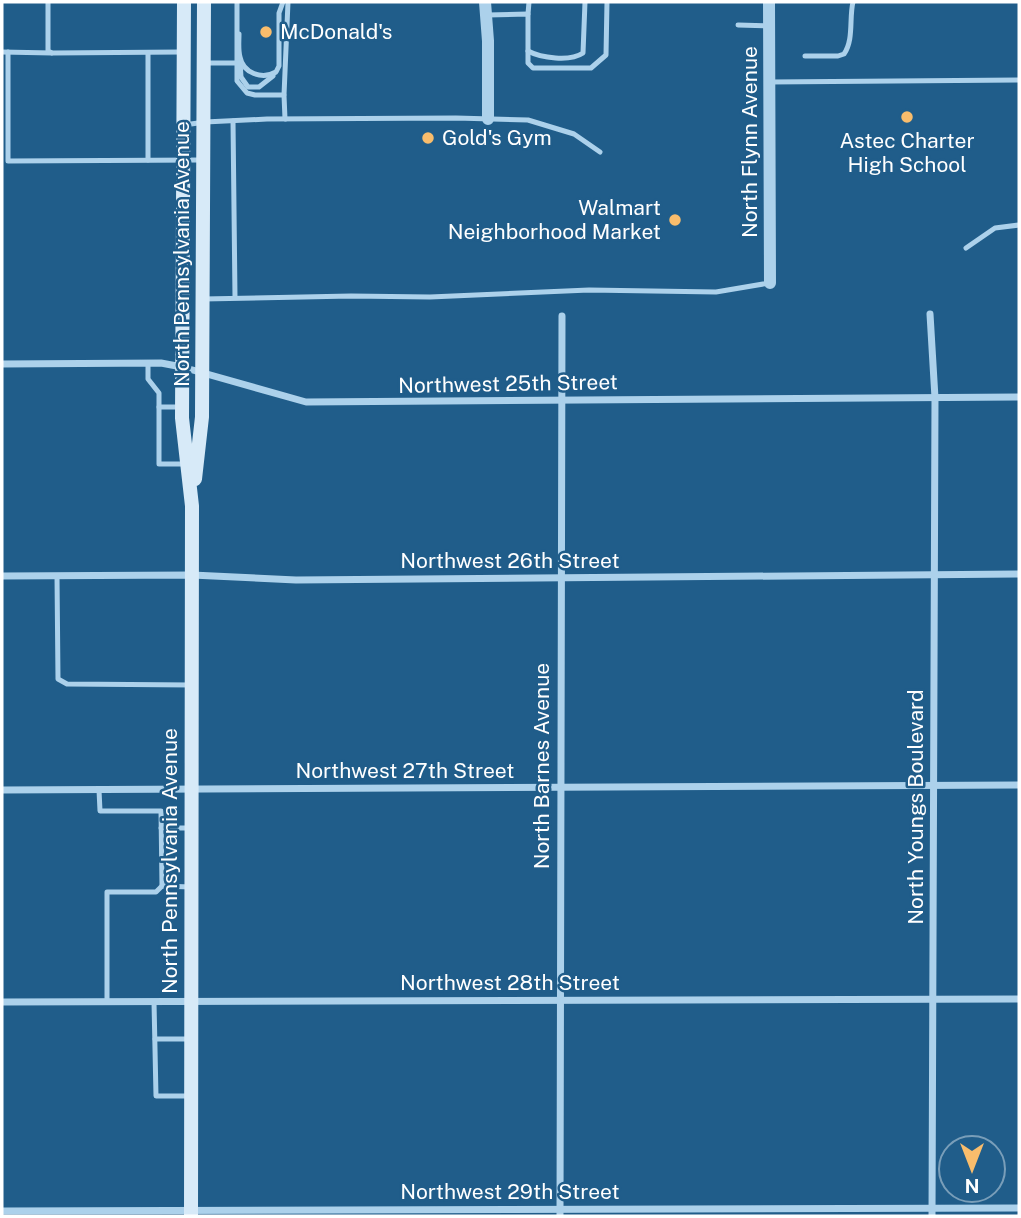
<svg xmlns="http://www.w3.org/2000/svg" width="1021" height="1218" font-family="'Public Sans',sans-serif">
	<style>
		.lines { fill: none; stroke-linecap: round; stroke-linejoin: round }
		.service { stroke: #acd1eb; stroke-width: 5 }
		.minor { stroke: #acd1eb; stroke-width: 7 }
		.tertiary { stroke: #acd1eb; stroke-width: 12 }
		.secondary { stroke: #d7eaf8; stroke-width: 14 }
		.poi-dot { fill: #f9bd6c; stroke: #205d8a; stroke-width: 2.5 }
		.labels { text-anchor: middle; stroke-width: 5; stroke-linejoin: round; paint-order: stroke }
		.poi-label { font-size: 21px; fill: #fff; stroke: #205d8a; text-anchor: start }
		.street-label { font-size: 21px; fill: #fff; stroke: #205d8a }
	</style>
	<rect width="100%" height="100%" fill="#205d8a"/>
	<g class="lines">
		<!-- service -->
		<g class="service">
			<polyline points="48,2 48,51 52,53 181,52"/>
			<polyline points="237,2 237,81 247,93 255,95 284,95 288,2"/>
			<polyline points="528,14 529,2"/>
			<polyline points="487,15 528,14 528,63 533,68 591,68 606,55 607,2"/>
			<polyline points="738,25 769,26"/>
			<path d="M239,34C239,41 238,50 240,57C243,73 262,80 276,72L279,66V13L283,2"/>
			<path d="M528,51C541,58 570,62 583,53L585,2"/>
			<polyline points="2,52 52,53"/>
			<polyline points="8,52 8,161 201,160"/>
			<polyline points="148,53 148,160"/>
			<path d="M805,56H838L844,54C854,40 849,18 853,2"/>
			<polyline points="240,62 241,77 248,87 259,87 273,76"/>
			<polyline points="204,63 235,63"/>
			<polyline points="770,82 1019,80"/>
			<polyline points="284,95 285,119"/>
			<polyline points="233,121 235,297"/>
			<polyline points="184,125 205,122 267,119 456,118 528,120 574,134 600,152"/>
			<polyline points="966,248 995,228 1019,225"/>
			<polyline points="203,299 351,296 430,297 589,290 716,292 769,283"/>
			<polyline points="148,363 148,379 159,393 159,407"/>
			<polyline points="179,407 159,407 159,464 187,464"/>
			<polyline points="57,576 58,679 67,684 192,685"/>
			<polyline points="99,790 100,811 161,811 162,886"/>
			<polyline points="161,828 191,828"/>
			<polyline points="107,1002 107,892 156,892 162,886 191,887"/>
			<polyline points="154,1002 156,1096 191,1096"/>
			<polyline points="155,1039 190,1039"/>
		</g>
		<!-- minor -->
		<g class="minor">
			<polyline points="930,314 935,398 932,1216"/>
			<polyline points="2,364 161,363 182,367 306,402 1019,397"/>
			<polyline points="2,576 192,575 296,580 1019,574"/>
			<polyline points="2,790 1019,785"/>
			<polyline points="2,1002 1019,999"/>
			<polyline points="2,1211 1019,1208"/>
			<polyline points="560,1216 562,316"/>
		</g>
		<!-- tertiary -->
		<g class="tertiary">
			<polyline points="485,2 488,41 488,119"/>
			<polyline points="769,2 770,283"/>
		</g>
		<!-- secondary -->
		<g class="secondary">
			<polyline points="184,2 182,418 192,506 191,1216"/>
			<polyline points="195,479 202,417 204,2"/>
		</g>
	</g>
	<!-- markers -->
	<g class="poi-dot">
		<circle cx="266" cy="32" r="7"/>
		<circle cx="907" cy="117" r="7"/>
		<circle cx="428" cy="138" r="7"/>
		<circle cx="675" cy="220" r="7"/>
	</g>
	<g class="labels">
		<!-- poi labels -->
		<g class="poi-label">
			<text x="280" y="39">McDonald's</text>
			<text x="442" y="145">Gold's Gym</text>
			<text x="907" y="148" text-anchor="middle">Astec Charter<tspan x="907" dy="24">High School</tspan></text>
			<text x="661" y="215" text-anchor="end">Walmart<tspan x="661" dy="24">Neighborhood Market</tspan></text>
		</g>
		<!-- street labels -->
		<g class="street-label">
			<text transform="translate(750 142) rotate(-90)" y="7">North Flynn Avenue</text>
			<text transform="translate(182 254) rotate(-90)" y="7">North Pennsylvania Avenue</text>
			<text transform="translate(508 384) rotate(-1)" y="7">Northwest 25th Street</text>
			<text x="510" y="568">Northwest 26th Street</text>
			<text transform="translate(542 766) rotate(-90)" y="7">North Barnes Avenue</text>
			<text x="405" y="778">Northwest 27th Street</text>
			<text transform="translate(916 807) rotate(-90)" y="7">North Youngs Boulevard</text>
			<text transform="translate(170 861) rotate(-90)" y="7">North Pennsylvania Avenue</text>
			<text x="510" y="990">Northwest 28th Street</text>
			<text x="510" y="1199">Northwest 29th Street</text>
		</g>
	</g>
	<!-- border -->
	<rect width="1021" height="1218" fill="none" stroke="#ffffff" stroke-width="7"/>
	<!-- north arrow -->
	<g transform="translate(972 1169) rotate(180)"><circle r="33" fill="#205d8a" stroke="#799eb9" stroke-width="2"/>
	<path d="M0-5L12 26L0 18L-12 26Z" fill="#f9bd6c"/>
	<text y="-10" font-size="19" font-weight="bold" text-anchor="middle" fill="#ffffff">N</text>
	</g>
</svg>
